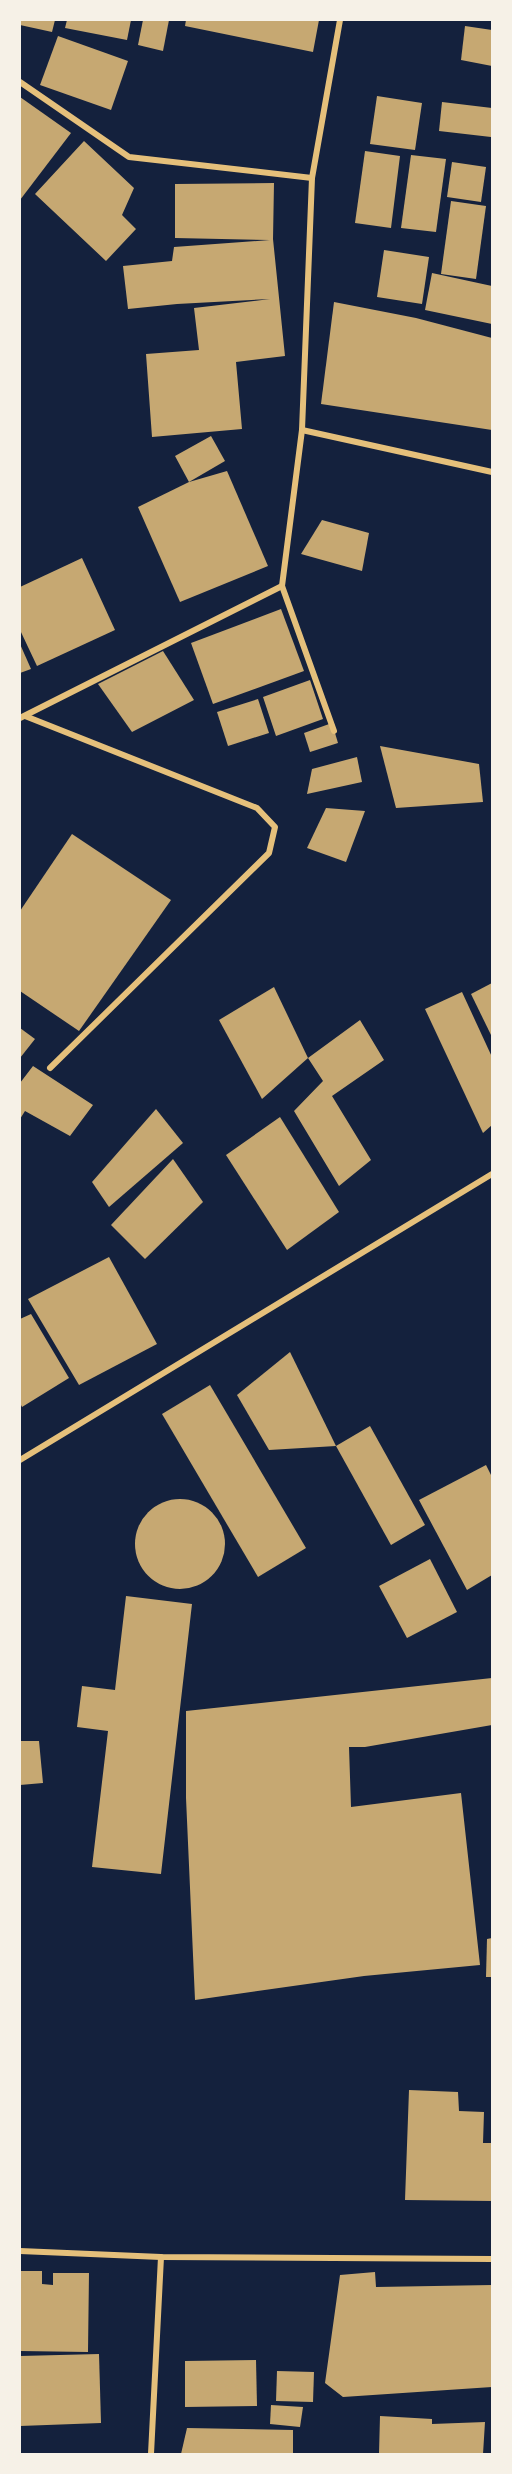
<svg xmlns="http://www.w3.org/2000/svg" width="512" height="2474" font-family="'Alegreya Sans',sans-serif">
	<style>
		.building { fill: #c6a872 }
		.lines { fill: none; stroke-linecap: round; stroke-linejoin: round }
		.minor { stroke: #e5c07b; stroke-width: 6 }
	</style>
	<rect width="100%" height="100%" fill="#14213d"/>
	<!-- building -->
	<g class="building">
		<polygon points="20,20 55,20 52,32 20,25"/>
		<polygon points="67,20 131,20 127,40 65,28"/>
		<polygon points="143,20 169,20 163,51 138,45"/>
		<polygon points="186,20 319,20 313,52 185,26"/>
		<polygon points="465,26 492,30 492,66 461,60"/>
		<polygon points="58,36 128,61 111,110 40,85"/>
		<polygon points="377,96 422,103 415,150 370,144"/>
		<polygon points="20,97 71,133 20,200"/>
		<polygon points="442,102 492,108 491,137 439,131"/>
		<polygon points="84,141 134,188 122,215 136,229 106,261 35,194"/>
		<polygon points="365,151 400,156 391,228 355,223"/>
		<polygon points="411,155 446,159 436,232 401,228"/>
		<polygon points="452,162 486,167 481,202 447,197"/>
		<polygon points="274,183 273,239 285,356 236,362 242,429 152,437 146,354 199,350 194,308 270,299 177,304 128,309 123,266 172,261 174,247 270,240 175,238 175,184"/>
		<polygon points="451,201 486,206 476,279 441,274"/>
		<polygon points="384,250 429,257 422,304 377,297"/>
		<polygon points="432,273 492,286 492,324 425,310"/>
		<polygon points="334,302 416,318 492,338 492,430 321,404"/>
		<polygon points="211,436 225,461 189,482 175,456"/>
		<polygon points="227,471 268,566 180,602 138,507 189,482"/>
		<polygon points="322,520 369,533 362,571 301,554"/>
		<polygon points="82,558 115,630 37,666 20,630 20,587"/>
		<polygon points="281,609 304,671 213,704 191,643"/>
		<polygon points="20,644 31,669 20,673"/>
		<polygon points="163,651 194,700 132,732 98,684"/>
		<polygon points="310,680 323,719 276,736 263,697"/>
		<polygon points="258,699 269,733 228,746 217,712"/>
		<polygon points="332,723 338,743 310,752 304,733"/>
		<polygon points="380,746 479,764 483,802 396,808"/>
		<polygon points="357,757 362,782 307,794 312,769"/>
		<polygon points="326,808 365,811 346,862 307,848"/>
		<polygon points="72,834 171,900 79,1031 20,991 20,911"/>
		<polygon points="492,983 492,1037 471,994"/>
		<polygon points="274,987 308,1058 262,1099 219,1020"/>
		<polygon points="462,992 492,1057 492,1125 483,1133 425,1009"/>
		<polygon points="360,1020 384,1060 332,1096 371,1160 339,1186 294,1111 323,1081 308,1058"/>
		<polygon points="20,1028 35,1039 20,1058"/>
		<polygon points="33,1066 93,1105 70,1136 25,1111 20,1119 20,1083"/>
		<polygon points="156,1109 183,1143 109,1207 92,1182"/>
		<polygon points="280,1117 339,1212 287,1250 226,1155"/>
		<polygon points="173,1159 203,1202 145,1259 111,1225"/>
		<polygon points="109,1257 157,1344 79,1385 28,1299"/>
		<polygon points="31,1314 69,1378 22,1407 20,1403 20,1319"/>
		<polygon points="290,1352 336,1446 269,1450 237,1395"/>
		<polygon points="210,1385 306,1548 258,1577 162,1414"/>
		<polygon points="370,1426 425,1525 391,1545 336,1446"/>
		<polygon points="486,1465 492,1477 492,1575 467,1590 419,1500"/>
		<circle cx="180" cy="1544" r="45"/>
		<polygon points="430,1559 457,1612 407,1638 379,1586"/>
		<polygon points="126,1596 192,1604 161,1874 92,1867 108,1731 77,1727 82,1686 115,1690"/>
		<polygon points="492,1678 492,1725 365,1747 349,1747 351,1807 461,1793 480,1965 364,1976 195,2000 186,1798 186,1711"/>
		<polygon points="20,1741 39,1741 43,1783 20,1785"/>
		<polygon points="492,1938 492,1977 486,1977 487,1939"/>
		<polygon points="409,2090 458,2092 459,2111 484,2112 483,2143 492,2143 492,2201 405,2200"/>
		<polygon points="20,2271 42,2271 42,2284 53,2285 53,2273 89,2273 88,2352 20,2351"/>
		<polygon points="375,2272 376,2287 492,2285 492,2387 343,2397 325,2383 340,2275"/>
		<polygon points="99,2354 101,2423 20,2426 20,2356"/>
		<polygon points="256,2360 257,2406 185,2407 185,2361"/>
		<polygon points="277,2371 314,2372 313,2402 276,2401"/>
		<polygon points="271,2405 303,2407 300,2427 270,2424"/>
		<polygon points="380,2416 432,2419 432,2424 485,2422 483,2454 379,2454"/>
		<polygon points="187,2428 293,2430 293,2454 181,2454"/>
	</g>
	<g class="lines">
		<!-- minor -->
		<g class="minor">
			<polyline points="20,82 129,157 312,178"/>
			<polyline points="302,430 492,472"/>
			<polyline points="25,716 257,808 275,827 269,853 50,1068"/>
			<polyline points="20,718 282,586"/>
			<polyline points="334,731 282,586 302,430 312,178 340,20"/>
			<polyline points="20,1460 492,1174"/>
			<polyline points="20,2251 161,2257 492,2259"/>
			<polyline points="151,2454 161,2257"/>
		</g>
	</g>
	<!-- border -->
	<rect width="512" height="2474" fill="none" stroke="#f6f1e7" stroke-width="42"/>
</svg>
